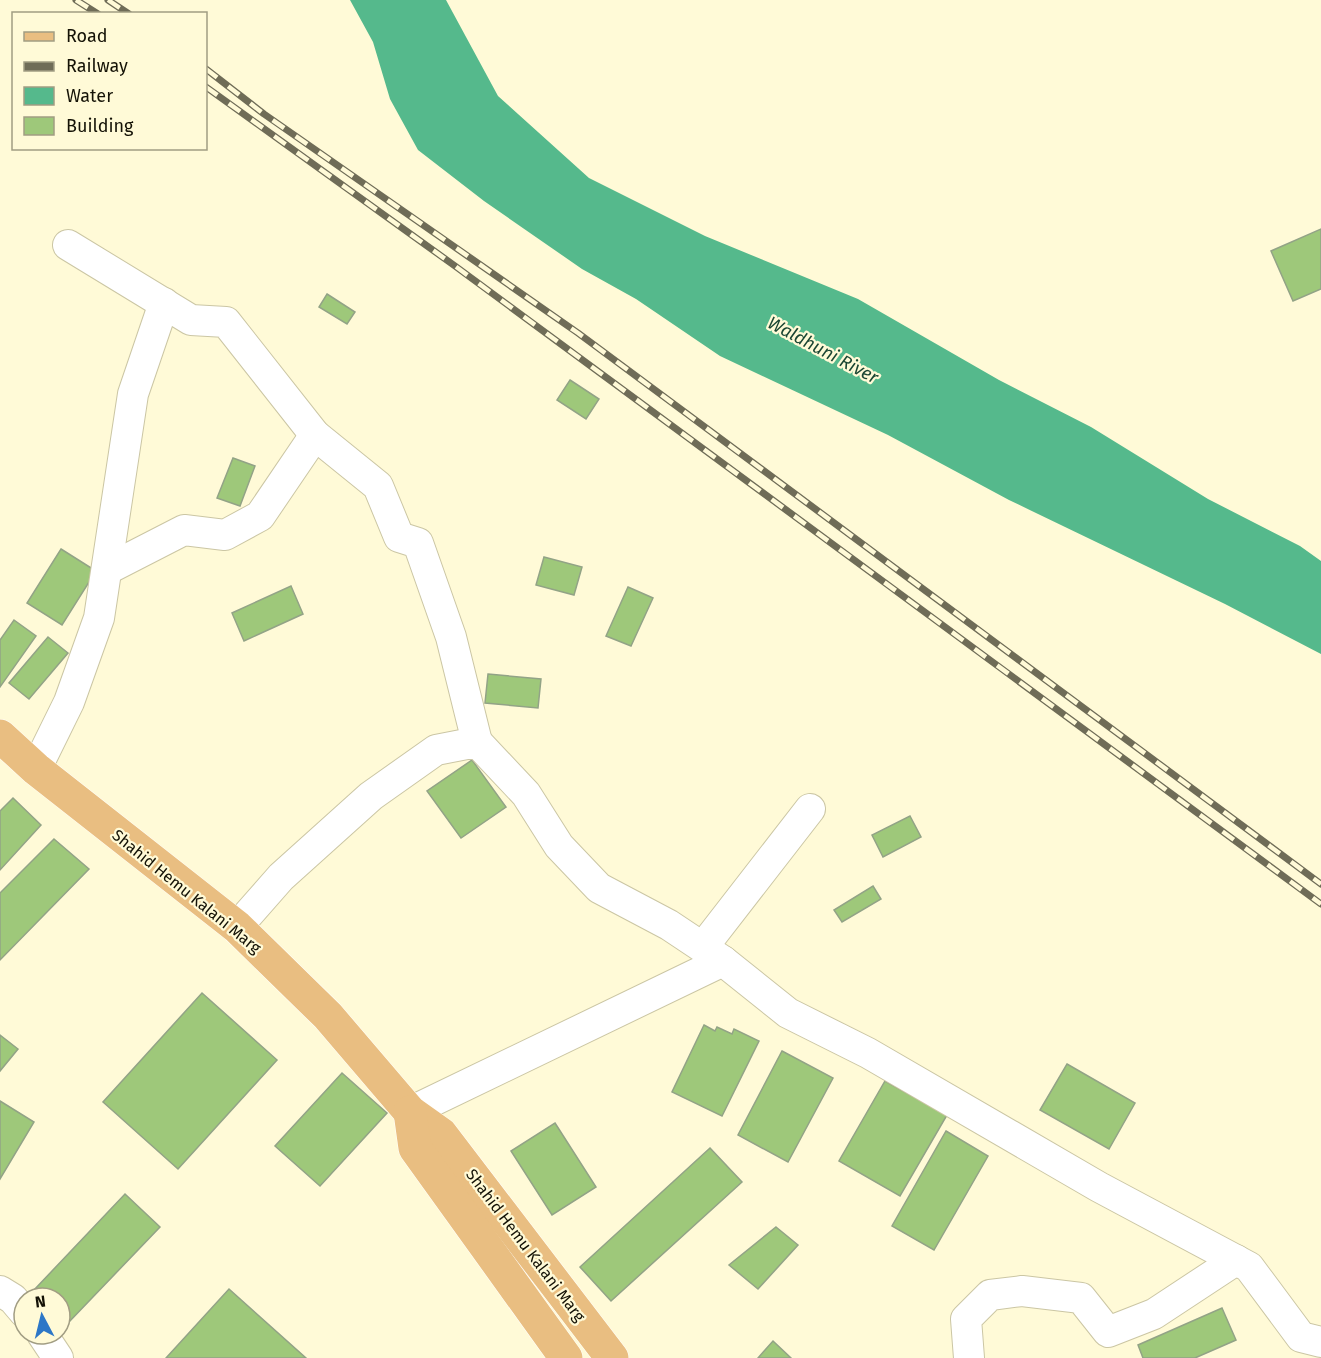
<svg xmlns="http://www.w3.org/2000/svg" width="1321" height="1358" font-family="'Fira Sans',sans-serif">
	<style>
		.water { fill: #55b98c }
		.building { fill: #9ec87a; stroke: #92a386; stroke-width: 1.5 }
		.lines { fill: none; stroke-linecap: round; stroke-linejoin: round }
		.minor-casing { stroke: #cbc6a4; stroke-width: 32 }
		.major-casing { stroke: #fff; stroke-width: 34 }
		.minor { stroke: #fff; stroke-width: 30 }
		.major { stroke: #e9be81; stroke-width: 33 }
		.rail-casing { stroke: #6f6c57; stroke-width: 7 }
		.rail { stroke: #fffad7; stroke-width: 4.5; stroke-dasharray: 14; stroke-linecap: butt }
		.labels { text-anchor: middle; stroke-width: 4.5; stroke-linejoin: round; paint-order: stroke }
		.street-label { font-size: 16px; fill: #141206; stroke: #fffad7 }
		.water-label { font-size: 18px; font-style: italic; fill: #1b4633; stroke: #fffad7 }
	</style>
	<rect width="100%" height="100%" fill="#fffad7"/>
	<!-- water -->
	<polygon class="water" points="350,0 446,0 498,96 589,178 705,236 858,299 999,380 1091,427 1208,499 1300,546 1321,561 1321,654 1225,604 1009,500 888,435 720,356 636,299 582,269 484,201 418,150 390,99 373,42"/>
	<!-- building -->
	<g class="building">
		<polygon points="1321,229 1321,289 1293,301 1271,251"/>
		<polygon points="327,294 355,312 347,324 319,307"/>
		<polygon points="570,380 599,399 586,419 557,400"/>
		<polygon points="233,458 255,466 240,506 217,498"/>
		<polygon points="61,549 96,571 62,625 27,603"/>
		<polygon points="544,557 582,567 574,595 536,585"/>
		<polygon points="291,586 303,614 244,641 232,613"/>
		<polygon points="628,587 653,598 631,646 606,636"/>
		<polygon points="14,620 36,636 0,687 0,640"/>
		<polygon points="48,637 68,653 29,699 9,683"/>
		<polygon points="488,674 541,679 538,708 485,703"/>
		<polygon points="472,760 506,807 461,838 427,791"/>
		<polygon points="13,798 41,825 0,870 0,811"/>
		<polygon points="910,816 921,837 883,857 872,835"/>
		<polygon points="54,839 89,869 0,960 0,893"/>
		<polygon points="873,886 881,899 842,922 834,910"/>
		<polygon points="202,993 277,1060 178,1169 103,1102"/>
		<polygon points="704,1025 715,1031 717,1027 732,1034 734,1029 759,1041 722,1116 672,1092"/>
		<polygon points="0,1035 18,1049 0,1071"/>
		<polygon points="782,1051 833,1078 788,1162 738,1135"/>
		<polygon points="1067,1064 1135,1103 1109,1149 1040,1110"/>
		<polygon points="342,1073 387,1113 320,1186 275,1146"/>
		<polygon points="885,1081 947,1115 900,1196 839,1161"/>
		<polygon points="0,1101 34,1122 0,1179"/>
		<polygon points="555,1123 596,1187 552,1215 511,1151"/>
		<polygon points="946,1131 988,1156 934,1250 892,1226"/>
		<polygon points="710,1148 742,1182 611,1301 580,1267"/>
		<polygon points="125,1194 160,1227 69,1322 60,1314 60,1298 43,1298 34,1290"/>
		<polygon points="776,1227 798,1245 758,1289 729,1265"/>
		<polygon points="229,1289 306,1358 166,1358"/>
		<polygon points="1222,1308 1236,1340 1195,1358 1143,1358 1138,1345"/>
		<polygon points="773,1341 791,1358 758,1358"/>
	</g>
	<g class="lines">
		<!-- minor casing -->
		<g class="minor-casing">
			<g id="minor">
				<polyline points="68,245 191,320 226,322 315,435 378,486 399,537 418,543 451,637 477,742"/>
				<polyline points="108,569 184,530 225,535 260,516 315,435"/>
				<polyline points="36,769 69,702 99,618 133,394 164,303"/>
				<polyline points="237,927 281,877 371,796 436,750 477,742 526,794 559,846 599,888 669,925 723,961 788,1013 868,1053 1099,1187 1249,1267 1301,1337 1321,1342"/>
				<polyline points="703,947 810,809"/>
				<polyline points="410,1112 723,961"/>
				<polyline points="0,1291 13,1299 24,1312"/>
				<polyline points="42,1334 58,1358"/>
				<polyline points="969,1358 966,1319 990,1295 1022,1291 1081,1298 1108,1332 1154,1314 1236,1260"/>
			</g>
		</g>
		<!-- major casing -->
		<g class="major-casing">
			<g id="major">
				<polyline points="0,736 36,769 237,927 328,1016 410,1112 441,1134 612,1358"/>
				<polyline points="410,1112 415,1148 566,1358"/>
			</g>
		</g>
		<!-- minor -->
		<use href="#minor" class="minor"/>
		<!-- major -->
		<use href="#major" class="major"/>
		<!-- rail casing -->
		<g class="rail-casing">
			<g id="rail">
				<polyline points="76,0 98,14"/>
				<polyline points="108,0 129,14"/>
				<polyline points="206,69 264,114 578,333 1321,884"/>
				<polyline points="206,87 455,266 1321,904"/>
			</g>
		</g>
		<!-- rail -->
		<use href="#rail" class="rail"/>
	</g>
	<g class="labels">
		<!-- street labels -->
		<g class="street-label">
			<text transform="translate(187 891) rotate(39)" y="6">Shahid Hemu Kalani Marg</text>
			<text transform="translate(526 1245) rotate(53)" y="6">Shahid Hemu Kalani Marg</text>
		</g>
		<!-- water labels -->
		<g class="water-label">
			<text transform="translate(823 350) rotate(28)" y="6">Waldhuni River</text>
		</g>
	</g>
	<!-- legend -->
	<rect x="12" y="12" width="195" height="138" fill="#fffad7" stroke="#a19d83" stroke-width="1.5"/>
	<rect x="24" y="32" width="30" height="9" fill="#e9be81" stroke="#a19d83" stroke-width="1.5"/>
	<text x="66" y="42" font-size="18" fill="#141206">Road</text>
	<rect x="24" y="62" width="30" height="9" fill="#6f6c57" stroke="#a19d83" stroke-width="1.5"/>
	<text x="66" y="72" font-size="18" fill="#141206">Railway</text>
	<rect x="24" y="87" width="30" height="18" fill="#55b98c" stroke="#a19d83" stroke-width="1.5"/>
	<text x="66" y="102" font-size="18" fill="#141206">Water</text>
	<rect x="24" y="117" width="30" height="18" fill="#9ec87a" stroke="#a19d83" stroke-width="1.5"/>
	<text x="66" y="132" font-size="18" fill="#141206">Building</text>
	<!-- north arrow -->
	<g transform="translate(42 1316) rotate(353)"><circle r="28" fill="#fffad7" stroke="#a19d83" stroke-width="1.5"/>
	<path d="M0-4.5L10 22L0 15L-10 22Z" fill="#2d77c7"/>
	<text y="-9" font-size="16" font-weight="bold" text-anchor="middle" fill="#141206">N</text>
	</g>
</svg>
